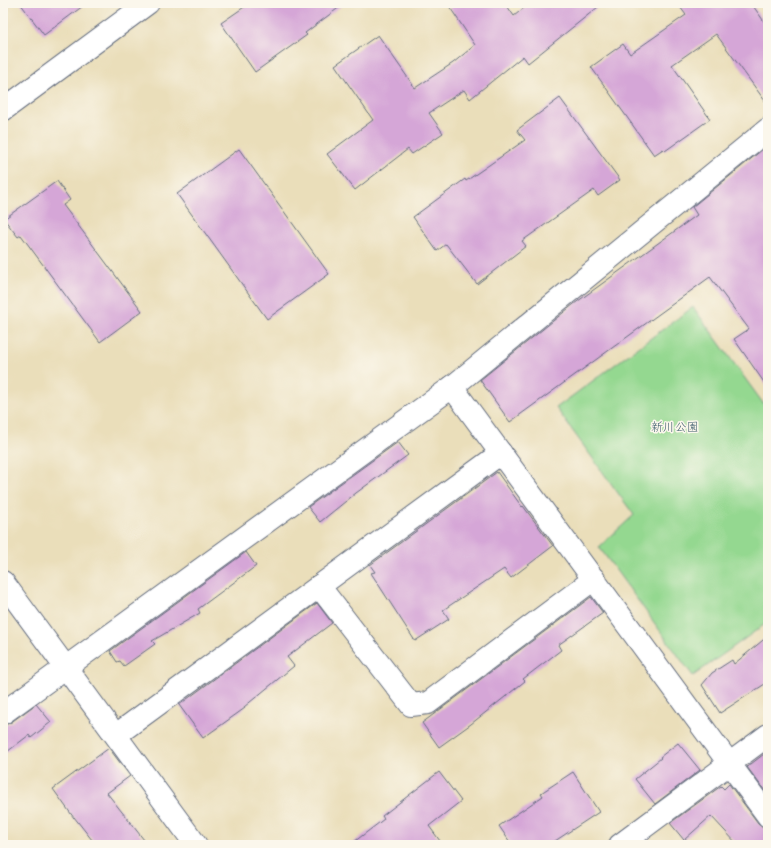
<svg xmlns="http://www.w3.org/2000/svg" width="771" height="848" font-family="'Shantell Sans','Klee One',sans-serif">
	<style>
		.green { fill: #94d890; stroke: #588477 }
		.building { fill: #d5a6d7 }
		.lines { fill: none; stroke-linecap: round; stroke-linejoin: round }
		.minor-casing { stroke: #636c7e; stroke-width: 24 }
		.minor { stroke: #fff; stroke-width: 22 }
		.labels { text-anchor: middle; stroke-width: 3; stroke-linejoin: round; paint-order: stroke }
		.park-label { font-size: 12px; fill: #39596a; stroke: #fbf7ec }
	</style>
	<rect width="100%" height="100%" fill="#fbf7ec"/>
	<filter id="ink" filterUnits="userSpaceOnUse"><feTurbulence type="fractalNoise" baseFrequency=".025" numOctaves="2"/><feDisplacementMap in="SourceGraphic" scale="8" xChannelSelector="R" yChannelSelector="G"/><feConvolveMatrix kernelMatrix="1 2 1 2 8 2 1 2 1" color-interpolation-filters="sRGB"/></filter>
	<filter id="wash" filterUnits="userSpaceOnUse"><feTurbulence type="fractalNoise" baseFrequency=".012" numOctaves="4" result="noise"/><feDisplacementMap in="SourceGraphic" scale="16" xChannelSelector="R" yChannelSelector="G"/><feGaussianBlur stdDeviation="0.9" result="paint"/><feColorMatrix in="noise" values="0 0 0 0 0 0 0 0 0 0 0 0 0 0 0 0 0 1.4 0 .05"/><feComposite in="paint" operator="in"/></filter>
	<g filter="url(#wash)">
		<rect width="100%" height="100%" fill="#eadeba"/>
		<!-- green -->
		<polygon class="green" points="693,307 768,410 768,622 693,676 599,547 634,515 556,408"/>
		<g id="blocks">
			<!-- building -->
			<g class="building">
				<polygon points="20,3 87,3 44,35"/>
				<polygon points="250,3 345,3 305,33 307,35 255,72 221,23"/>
				<polygon points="447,3 505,3 514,16 530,3 603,3 528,63 523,56 470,99 464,90 429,113 443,133 412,154 408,149 355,190 327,154 373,120 335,65 378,35 415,88 453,63 475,45"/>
				<polygon points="677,3 751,3 768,27 768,105 716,34 672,65 710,119 665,151 663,149 654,155 591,67 623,44 630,54 686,15"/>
				<polygon points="560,98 620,180 598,196 594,190 522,241 526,246 477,284 446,244 437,251 413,217 465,179 466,181 525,140 517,130"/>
				<polygon points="768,145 768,388 734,339 749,329 710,277 510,422 480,380 574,304 697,215 692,207"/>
				<polygon points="239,149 329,274 267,319 177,194"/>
				<polygon points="57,181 70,200 63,205 142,311 100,342 21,235 18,237 4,219"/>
				<polygon points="398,442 408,455 356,493 320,522 308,507"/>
				<polygon points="497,472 522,507 523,506 553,546 511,578 504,569 443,610 449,619 415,641 371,573 375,572 370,565"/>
				<polygon points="246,552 256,566 198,609 200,613 152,641 155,644 124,666 120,661 117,662 110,651"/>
				<polygon points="591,597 603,613 558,645 561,650 523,679 525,681 471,724 439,747 422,723"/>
				<polygon points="317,603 332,623 287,657 294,666 244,707 245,708 203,738 179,705"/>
				<polygon points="768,636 768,682 720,713 702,685 712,673 732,660 734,664"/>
				<polygon points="36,704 51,722 31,738 29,735 3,755 3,725 10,723"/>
				<polygon points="678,743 700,770 655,804 635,779 661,758 660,757"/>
				<polygon points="109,748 130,776 107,793 148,845 96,845 74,817 74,818 53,789"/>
				<polygon points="768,751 768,795 747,767"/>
				<polygon points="439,772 461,801 429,826 443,845 350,845 384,819 382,816"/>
				<polygon points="573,772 599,812 549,845 512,845 499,826 543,796 541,793"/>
				<polygon points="729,784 758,823 763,827 768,828 768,845 738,845 711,816 684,840 670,823 721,786 724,789"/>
			</g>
		</g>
	</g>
	<g filter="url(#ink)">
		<use href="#blocks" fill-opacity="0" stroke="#636c7e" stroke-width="1"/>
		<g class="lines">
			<!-- minor casing -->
			<g class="minor-casing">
				<g id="minor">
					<polyline points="3,110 148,3"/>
					<polyline points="452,387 768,816"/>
					<polyline points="3,582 196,845"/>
					<polyline points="319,586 411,705 428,703 594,579"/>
					<polyline points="3,713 452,387 768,129"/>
					<polyline points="116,735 501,453"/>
					<polyline points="620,845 768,735"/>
				</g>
			</g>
			<!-- minor -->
			<use href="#minor" class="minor"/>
		</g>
	</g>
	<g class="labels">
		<!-- park labels -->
		<g class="park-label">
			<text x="675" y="431">新川公園</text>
		</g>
	</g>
	<!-- margin -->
	<rect width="771" height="848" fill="none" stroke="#fbf7ec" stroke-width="16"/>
</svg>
